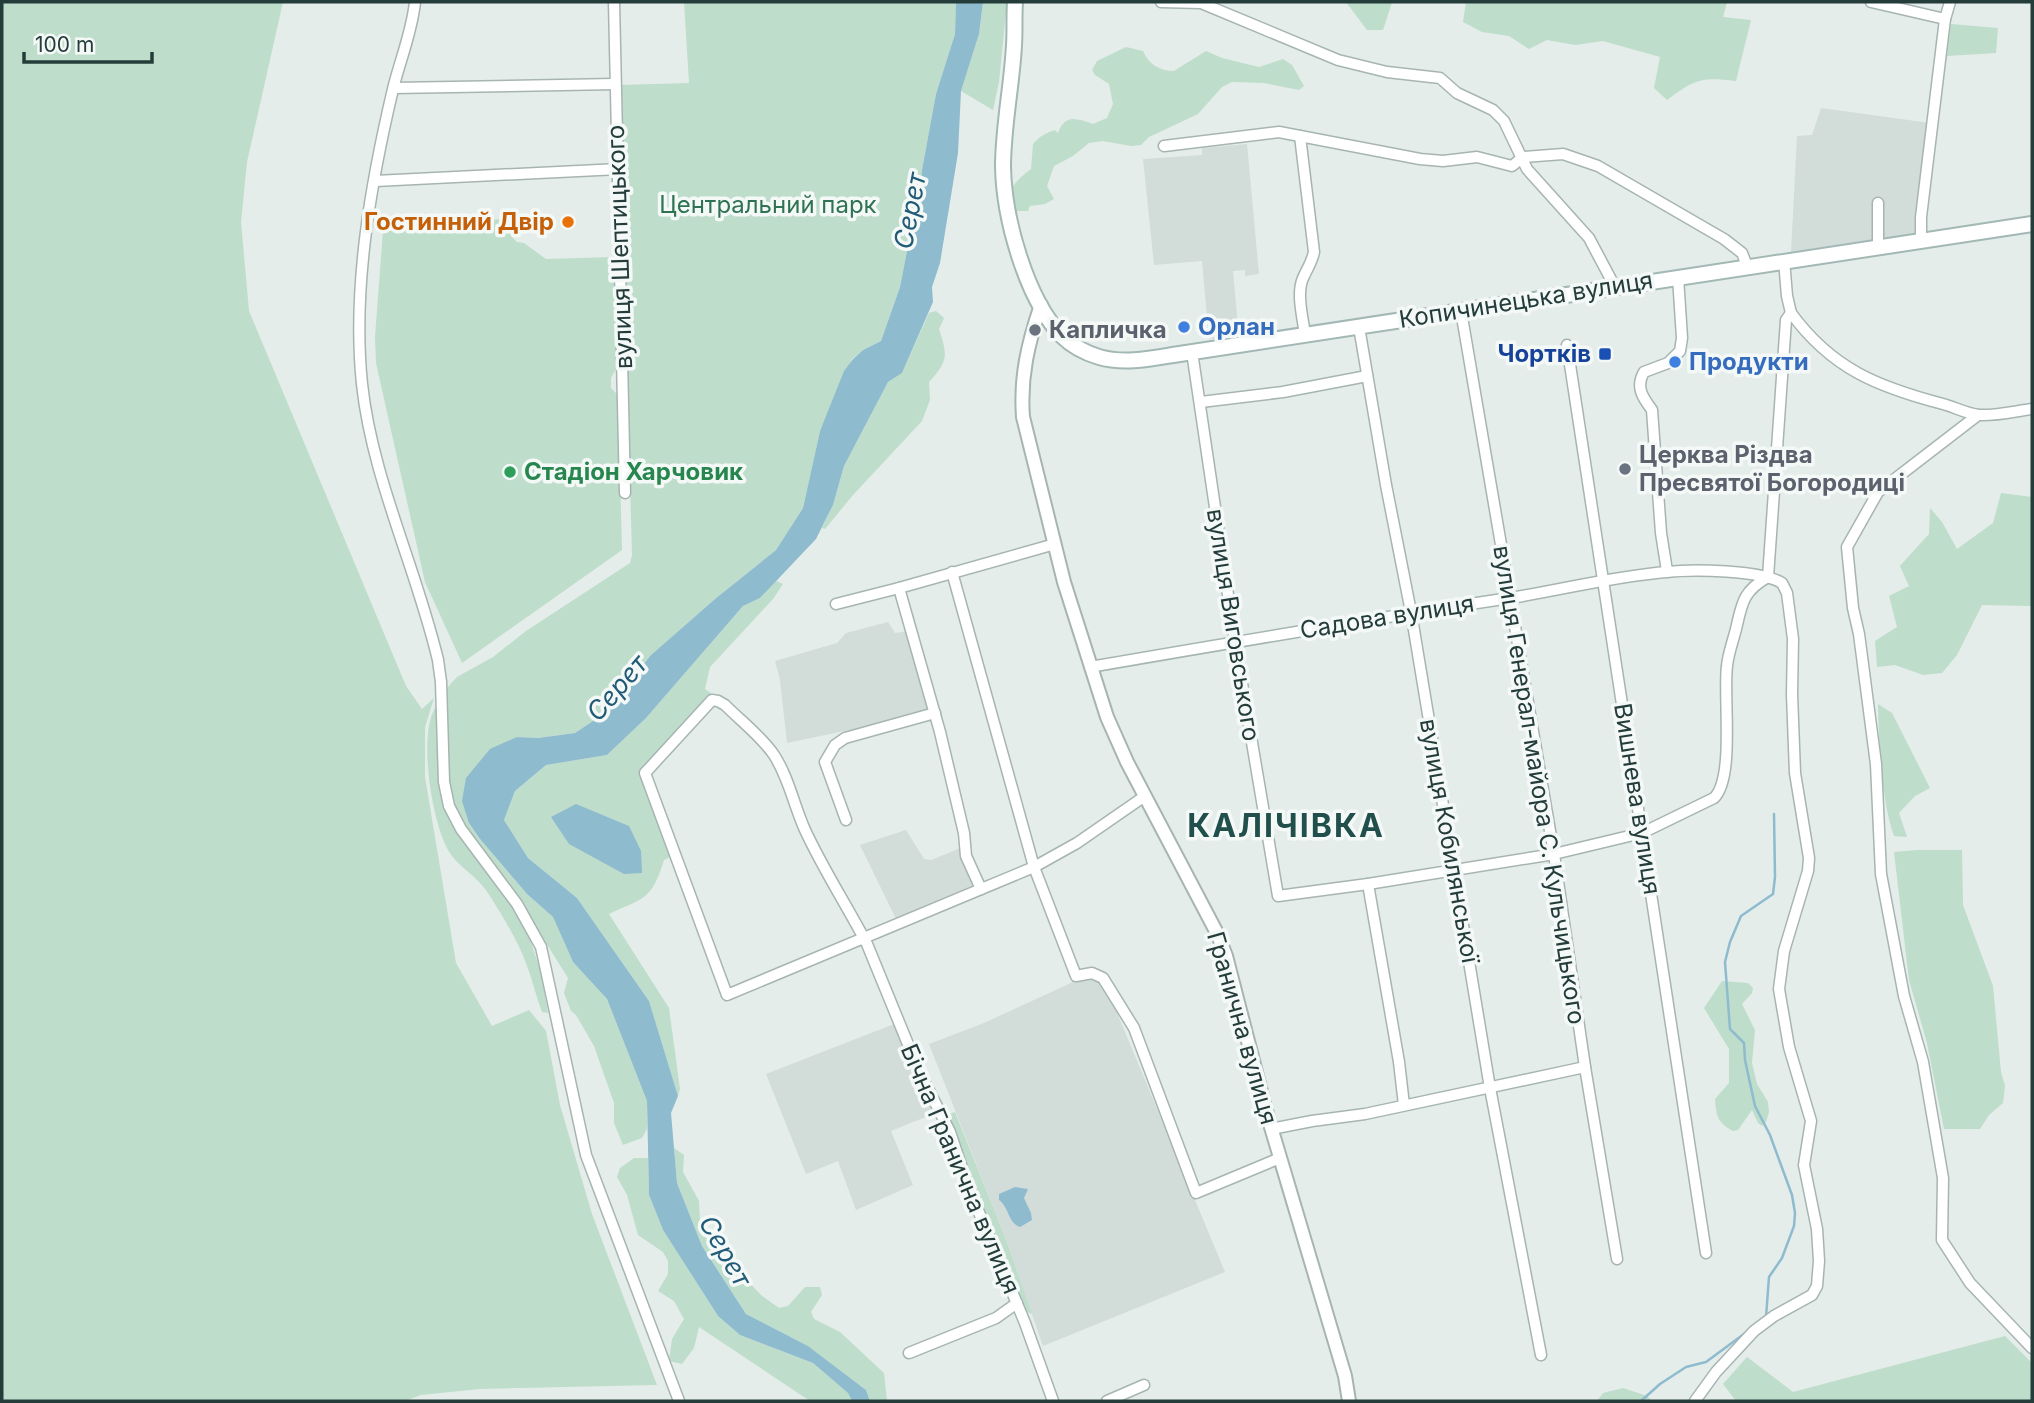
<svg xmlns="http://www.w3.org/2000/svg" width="2034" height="1403" font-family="Inter,sans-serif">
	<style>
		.built { fill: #d2dcd9 }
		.green { fill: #beddcb }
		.water { fill: #8fbbcf }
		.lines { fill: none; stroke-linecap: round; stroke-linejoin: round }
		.stream { stroke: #8fbbcf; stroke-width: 2.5 }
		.minor-casing { stroke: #a7b5b2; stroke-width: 13 }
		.tertiary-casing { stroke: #a7b5b2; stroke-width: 16 }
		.secondary-casing { stroke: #a3b8b4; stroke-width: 18 }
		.minor { stroke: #fff; stroke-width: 10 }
		.tertiary { stroke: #fff; stroke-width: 12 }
		.secondary { stroke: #fff; stroke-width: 14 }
		.food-dot { fill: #e8710a; stroke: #f4f9f8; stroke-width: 2.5 }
		.shop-dot { fill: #3f7fe0; stroke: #f4f9f8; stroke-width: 2.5 }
		.worship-dot { fill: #6b7280; stroke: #f4f9f8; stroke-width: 2.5 }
		.transit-dot { fill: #1a4fb4; stroke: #f4f9f8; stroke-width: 2.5 }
		.leisure-dot { fill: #2e9e5b; stroke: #f4f9f8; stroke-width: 2.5 }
		.labels { text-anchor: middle; stroke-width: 7; stroke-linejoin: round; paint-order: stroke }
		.park-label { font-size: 24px; fill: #307254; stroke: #f4f9f8 }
		.food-label { font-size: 24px; font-weight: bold; fill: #c56008; stroke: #f4f9f8; text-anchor: end }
		.street-label { font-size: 24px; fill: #243d3b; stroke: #f4f9f8 }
		.shop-label { font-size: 24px; font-weight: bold; fill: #366cbe; stroke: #f4f9f8; text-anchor: start }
		.worship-label { font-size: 24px; font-weight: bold; fill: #5b616d; stroke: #f4f9f8; text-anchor: start }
		.transit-label { font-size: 24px; font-weight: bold; fill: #164399; stroke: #f4f9f8; text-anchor: end }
		.leisure-label { font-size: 24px; font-weight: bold; fill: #27864d; stroke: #f4f9f8; text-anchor: start }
		.water-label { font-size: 26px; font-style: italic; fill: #215b77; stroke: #f4f9f8 }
		.district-label { font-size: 32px; font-weight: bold; letter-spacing: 2px; fill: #214f4b; stroke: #f4f9f8 }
	</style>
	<rect width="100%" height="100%" fill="#e4edea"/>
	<!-- built -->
	<g class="built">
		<polygon points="1821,108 1930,123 1915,233 1791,252 1797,136 1812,135"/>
		<polygon points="1247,144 1259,274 1245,276 1245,270 1233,271 1239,337 1209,339 1202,261 1154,265 1143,159 1202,155 1202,148"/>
		<polygon points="888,622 895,633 909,631 928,706 925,711 897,720 787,743 780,680 775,661 837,643 846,633"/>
		<polygon points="906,830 924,859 931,860 963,847 976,887 896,919 860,845"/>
		<polygon points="1084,977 1089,977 1105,984 1225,1272 1043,1346 1005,1237 929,1044 984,1023"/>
		<polygon points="894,1024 933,1114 891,1131 913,1185 856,1210 838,1161 806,1174 766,1074"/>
	</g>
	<!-- green -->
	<g class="green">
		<polygon points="2,2 283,2 247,162 241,222 249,311 406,686 422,709 434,698 425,727 425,777 456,963 492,1026 529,1010 546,1031 560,1105 592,1214 657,1385 480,1389 421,1395 405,1401 2,1401"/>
		<polygon points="684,2 956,2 955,34 936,94 922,170 918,213 909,241 900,287 881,341 863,350 852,359 820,431 803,508 776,550 715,599 651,655 602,715 575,733 538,738 517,737 469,823 480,839 527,894 553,917 573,962 607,999 647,1101 647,1129 642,1138 623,1145 614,1123 614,1103 594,1046 576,1015 571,1011 564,993 568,978 518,898 472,839 458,816 450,793 446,689 457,677 493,657 526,631 630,563 632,555 619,85 689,83"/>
		<polygon points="983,2 1007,2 999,82 993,110 961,91 979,34"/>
		<polygon points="1346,2 1392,2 1383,30 1367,30"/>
		<path d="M1466,2H1727L1723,17L1751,20L1736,81C1700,77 1696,79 1667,100L1654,88L1660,57L1603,41L1575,45L1547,40L1529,49L1509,36L1482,32L1463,22Z"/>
		<polygon points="1951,24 1998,28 1996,53 1947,56"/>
		<path d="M1126,47L1143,51C1148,64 1160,71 1174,71L1206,51L1222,58L1259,67L1283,59L1292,65L1304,86L1299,90L1264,83L1232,82L1222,87L1198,114L1149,137L1141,145L1131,146L1103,141L1089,143L1073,156L1054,166L1047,186L1054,199L1045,204L1030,206L1028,211H1017C1004,191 1014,182 1031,169L1033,144C1039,137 1045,133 1055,130L1058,133C1065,114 1076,118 1093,124L1107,118L1113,104L1109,84L1095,75L1092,70L1097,61Z"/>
		<polygon points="510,218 512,237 517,242 524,243 546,259 614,257 617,367 611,378 611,388 618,395 622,550 462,663 425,582 376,363 375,337 383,231"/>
		<path d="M936,311L944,318L939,329C948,356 948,361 929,382L930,400L922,421L853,495L825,529L822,528L833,505L844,466L888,382L902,373L929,313Z"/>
		<polygon points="2001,493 2032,497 2032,606 1982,605 1957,655 1942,673 1923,675 1895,665 1877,667 1875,641 1897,627 1889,596 1909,586 1900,566 1929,534 1930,508 1942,522 1957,549 1993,523"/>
		<path d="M776,581L783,584L773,599L710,667L705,689L712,694L640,773L672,856L664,860C651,901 645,897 609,914L669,1008L680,1089L678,1096L649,1001L577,898L528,858L504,820L515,791L546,765L607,755L646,718L743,606L760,598Z"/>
		<path d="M1878,704L1892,713L1930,788L1915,796L1899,813L1907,837L1894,836C1881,799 1879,743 1878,704Z"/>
		<path d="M435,708L437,709L440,777L469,847L508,898L530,939L541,973L548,1013L542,1012C536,997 533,981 527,966C520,946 509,927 498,909C492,899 485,887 476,879C467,870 457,864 450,853C432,826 418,736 435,708Z"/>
		<polygon points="1917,850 1962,850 1963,905 1993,986 2001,1072 2005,1086 2003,1103 1989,1115 1980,1129 1944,1129 1927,1043 1909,980 1894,852"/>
		<path d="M1722,981L1748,983L1753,988L1752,993L1742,1004L1755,1030L1752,1063L1757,1084L1768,1102L1769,1112L1766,1122L1762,1126L1758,1123L1752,1110L1738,1130L1733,1131C1718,1123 1716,1116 1715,1099L1729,1083V1049L1704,1008Z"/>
		<polygon points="955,1112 1005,1237 1032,1314 1021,1309 944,1116"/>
		<polygon points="674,1148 684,1155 683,1172 699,1201 700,1222 737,1270 761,1295 779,1308 788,1306 805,1287 820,1287 822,1295 811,1312 814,1319 840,1332 884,1373 887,1401 870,1401 866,1390 808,1346 746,1314 702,1246 677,1183"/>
		<polygon points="634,1158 648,1158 649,1195 663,1230 718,1316 740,1335 813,1363 848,1393 852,1401 810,1401 699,1327 694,1348 682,1364 669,1361 672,1339 684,1319 674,1301 658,1291 668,1274 668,1261 663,1252 638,1235 627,1195 617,1177 620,1168"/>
		<polygon points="2005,1336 2032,1363 2032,1401 1736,1401 1723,1384 1747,1357 1793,1392"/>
		<polygon points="1623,1388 1647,1396 1652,1401 1597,1401 1603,1393"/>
	</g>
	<!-- water -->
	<g class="water">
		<polygon points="956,2 983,2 979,34 961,91 958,153 940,263 932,287 933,302 902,373 888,382 844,466 833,505 816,539 760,598 743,606 646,718 607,755 546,765 515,791 504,820 528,858 577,898 649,1001 678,1096 671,1113 677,1183 702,1246 746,1314 808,1346 866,1390 870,1401 852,1401 848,1393 813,1363 740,1335 718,1316 663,1230 649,1195 647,1101 607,999 573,962 553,917 527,894 480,839 469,823 462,801 466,778 490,749 517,737 538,738 575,733 602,715 651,655 715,599 776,550 803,508 820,431 844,371 853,359 863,350 881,341 900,287 909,241 918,213 922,170 936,94 955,34"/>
		<polygon points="576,804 629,826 641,851 642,873 624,874 569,844 551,817"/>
		<path d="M1015,1187L1028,1189L1024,1198L1031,1213L1032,1220L1020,1227C1008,1223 1009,1207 999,1200V1194Z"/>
	</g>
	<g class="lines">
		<!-- stream -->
		<g class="stream">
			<polyline points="1764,1318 1766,1317 1769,1277 1782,1258 1794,1226 1795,1213 1792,1195 1770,1135 1755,1106 1745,1060 1744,1043 1730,1029 1725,962 1730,942 1741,916 1773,894 1775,877 1774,814"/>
			<polyline points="1641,1401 1660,1384 1686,1367 1706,1362 1748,1331"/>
		</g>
		<!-- minor casing -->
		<g class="minor-casing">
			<g id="minor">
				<path d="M415,2C412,32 400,60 393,89C371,182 352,288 362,384C372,478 416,567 438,660L441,682L444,782L449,806L461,829L517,904L541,947L586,1155L679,1401"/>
				<polyline points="614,2 625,493"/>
				<polyline points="1161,2 1201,3 1338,60 1387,72 1440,78 1457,93 1493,110 1504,121 1527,169 1589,238 1615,287"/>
				<polyline points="1871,2 1945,19"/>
				<polyline points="394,88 615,84"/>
				<path d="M1300,136L1314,252C1312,262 1307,269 1303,278C1296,294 1303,318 1305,335"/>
				<polyline points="1164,146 1279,132 1420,159 1443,161 1477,157 1512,166 1523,157 1563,154 1598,166 1724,239 1742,253 1747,266"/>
				<polyline points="375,181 619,169"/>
				<polyline points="1921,239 1921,217 1945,19 1950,2"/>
				<polyline points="1878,246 1878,203"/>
				<polyline points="1461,311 1554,854 1585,1067 1617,1259"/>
				<path d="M1791,313C1832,369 1878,387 1943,404C1954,407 1968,414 1979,415C1996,416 2016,411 2032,409"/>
				<polyline points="1359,327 1386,485 1411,612 1490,1088 1541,1355"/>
				<polyline points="1567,345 1706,1253"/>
				<path d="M1192,352L1235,642L1278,896L1368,884L1554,854L1642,833L1714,798C1735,778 1723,695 1727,666C1728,654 1733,641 1736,629C1742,603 1743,591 1768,577"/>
				<polyline points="1201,402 1283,392 1367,376"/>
				<polyline points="1978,415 1878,492 1847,547 1853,608 1859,634 1876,764 1881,874 1904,996 1923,1062 1943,1178 1942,1240 1970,1283 2032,1348"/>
				<path d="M1667,571L1661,533L1652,410C1643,398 1635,387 1644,372L1668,363L1680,351L1682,338L1678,277"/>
				<polyline points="952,572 1034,867 1076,976 1092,973 1103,978 1134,1028 1196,1193 1280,1158"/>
				<polyline points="1768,577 1786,320 1791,313 1787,296 1784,260"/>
				<polyline points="899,588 940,732 964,833 966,856 981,889"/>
				<polyline points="836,604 899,588 1055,544"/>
				<path d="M1090,667C1229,643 1369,619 1510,598C1562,590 1614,576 1667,572C1693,569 1761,570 1782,583L1787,593L1793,639L1792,694L1795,773L1809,858L1808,871L1784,951L1779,989L1789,1047L1811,1121L1804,1165L1817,1229L1819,1261L1817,1286L1812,1295L1774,1316L1754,1331L1716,1372L1695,1401"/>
				<polyline points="846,820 825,762 835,745 845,738 935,713"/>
				<polyline points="1368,884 1399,1062 1404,1105"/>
				<polyline points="1271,1129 1312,1121 1365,1114 1585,1067"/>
				<polyline points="909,1353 996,1318 1017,1303"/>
				<path d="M1053,1401L1025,1323L968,1186L950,1132L919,1071L867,944C847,906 823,869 805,830C794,806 789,778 774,755C762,737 741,721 725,705L718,701L712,700L645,773L727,995L1034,867L1077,843L1145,796"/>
				<polyline points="1107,1401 1144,1385"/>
			</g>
		</g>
		<!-- tertiary casing -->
		<g class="tertiary-casing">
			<path id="tertiary" d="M1041,305C1028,343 1020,377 1023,417L1064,582L1107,717L1127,762L1218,935L1226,956L1265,1107L1345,1376L1349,1401"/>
		</g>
		<!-- secondary casing -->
		<g class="secondary-casing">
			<path id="secondary" d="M1015,2C1014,16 1015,30 1014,45C1012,85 1003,126 1003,167C1004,218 1026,299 1062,336C1072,346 1086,353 1099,357C1123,364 1149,359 1173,355L2032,224"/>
		</g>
		<!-- minor -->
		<use href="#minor" class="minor"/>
		<!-- tertiary -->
		<use href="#tertiary" class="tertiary"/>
		<!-- secondary -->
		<use href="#secondary" class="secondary"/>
	</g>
	<!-- markers -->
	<circle class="food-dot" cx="568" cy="222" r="7"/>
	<g class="shop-dot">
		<circle cx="1184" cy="327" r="7"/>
		<circle cx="1675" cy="362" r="7"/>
	</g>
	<g class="worship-dot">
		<circle cx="1035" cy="330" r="7"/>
		<circle cx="1625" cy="469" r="7"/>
	</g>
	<rect class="transit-dot" x="1598" y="347" width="14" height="14" rx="3.5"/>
	<circle class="leisure-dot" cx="510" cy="472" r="7"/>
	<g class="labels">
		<!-- park labels -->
		<g class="park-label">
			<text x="768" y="213">Центральний парк</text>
		</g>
		<!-- food labels -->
		<g class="food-label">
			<text x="554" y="230">Гостинний Двір</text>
		</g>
		<!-- street labels -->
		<g class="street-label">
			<text transform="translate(620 247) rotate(-92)" y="8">вулиця Шептицького</text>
			<text transform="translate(1526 300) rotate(-9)" y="8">Копичинецька вулиця</text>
			<text transform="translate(1387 617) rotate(-9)" y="8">Садова вулиця</text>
			<text transform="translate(1233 625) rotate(81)" y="8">вулиця Виговського</text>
			<text transform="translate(1539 785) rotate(81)" y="8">вулиця Генерал-майора С. Кульчицького</text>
			<text transform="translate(1637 799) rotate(81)" y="8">Вишнева вулиця</text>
			<text transform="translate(1449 841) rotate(80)" y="8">вулиця Кобилянської</text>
			<text transform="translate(1242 1028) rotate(74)" y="8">Гранична вулиця</text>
			<text transform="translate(960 1169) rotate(67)" y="8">Бічна Гранична вулиця</text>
		</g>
		<!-- shop labels -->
		<g class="shop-label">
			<text x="1198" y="335">Орлан</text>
			<text x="1689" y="370">Продукти</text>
		</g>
		<!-- worship labels -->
		<g class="worship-label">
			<text x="1049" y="338">Капличка</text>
			<text x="1639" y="463">Церква Різдва<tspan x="1639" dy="28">Пресвятої Богородиці</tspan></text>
		</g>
		<!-- transit labels -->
		<g class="transit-label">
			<text x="1591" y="362">Чортків</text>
		</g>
		<!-- leisure labels -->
		<g class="leisure-label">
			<text x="524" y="480">Стадіон Харчовик</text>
		</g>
		<!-- water labels -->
		<g class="water-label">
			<text transform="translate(910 211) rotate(-79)" y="9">Серет</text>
			<text transform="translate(617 688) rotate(-49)" y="9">Серет</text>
			<text transform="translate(725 1251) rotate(60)" y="9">Серет</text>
		</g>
		<!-- district labels -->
		<g class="district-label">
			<text x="1286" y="837">КАЛІЧІВКА</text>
		</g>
	</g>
	<!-- border -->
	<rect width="2034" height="1403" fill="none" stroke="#243d3b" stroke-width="7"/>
	<!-- scale -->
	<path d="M24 52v10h128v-10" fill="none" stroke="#243d3b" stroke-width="3.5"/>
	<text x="35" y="52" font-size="21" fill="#243d3b" stroke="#f4f9f8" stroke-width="5" paint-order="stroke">100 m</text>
</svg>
